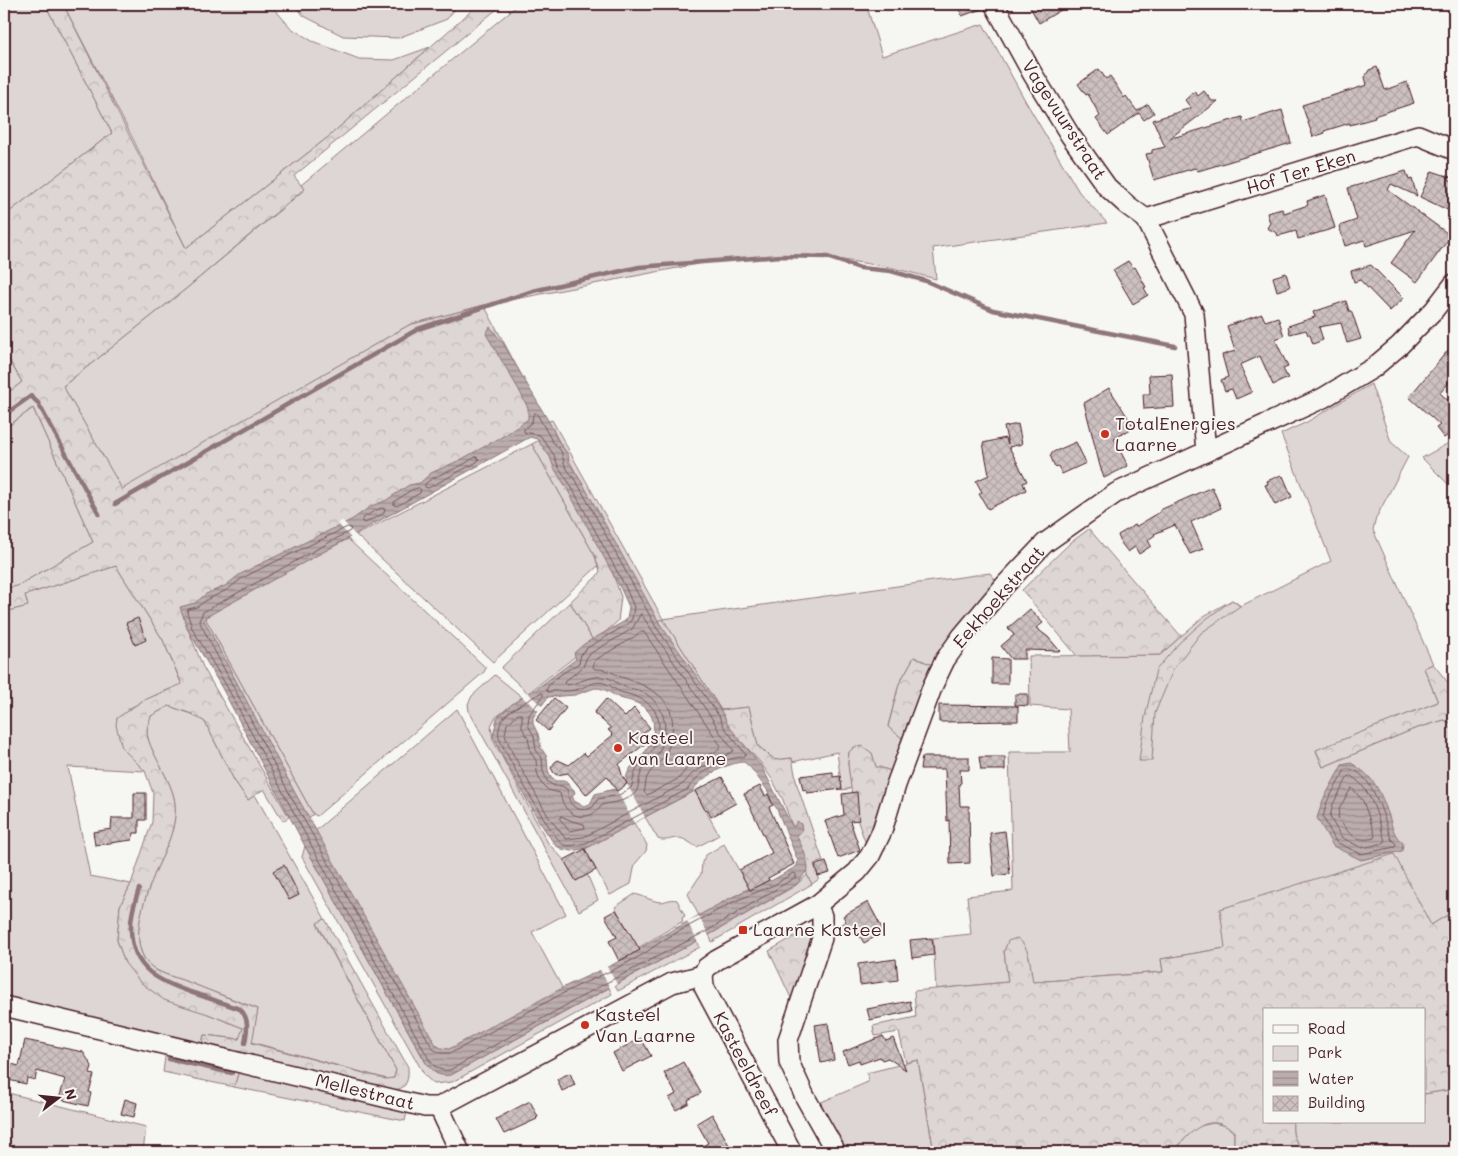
<svg xmlns="http://www.w3.org/2000/svg" width="1458" height="1156" font-family="Mali,sans-serif">
	<style>
		.green { fill: #ddd6d5; stroke: #947a80 }
		.forest { fill: url(#forest-crowns); stroke: #947a80 }
		.water { fill: url(#water-rules); stroke: #8e747a; fill-rule: evenodd }
		.pier { fill: #f6f6f2 }
		.lines { fill: none; stroke-linecap: round; stroke-linejoin: round }
		.shore { stroke: #77585f; stroke-width: 1 }
		.stream { stroke: #8e747a; stroke-width: 4.5 }
		.building { fill: url(#building-cross-hatch); stroke: #4a1f2b }
		.minor-casing { stroke: #4a1f2b; stroke-width: 22 }
		.minor { stroke: #f6f6f2; stroke-width: 19 }
		.poi-dot { fill: #c8321e; stroke: #f6f6f2; stroke-width: 2 }
		.labels { text-anchor: middle; stroke-width: 4; stroke-linejoin: round; paint-order: stroke }
		.street-label { font-size: 18px; fill: #4a1f2b; stroke: #f6f6f2 }
		.poi-label { font-size: 18px; fill: #4a1f2b; stroke: #f6f6f2; text-anchor: start }
	</style>
	<defs>
		<pattern id="forest-crowns" width="20" height="18" patternUnits="userSpaceOnUse" patternTransform="scale(1.25)"><rect width="20" height="18" fill="#ddd6d5"/><path d="M2 6a3 3 0 1 1 6 0M12 15a3 3 0 1 1 6 0" fill="none" stroke="#bfb7b7"/></pattern>
		<pattern id="water-rules" width="6" height="5" patternUnits="userSpaceOnUse" patternTransform="scale(1.25)"><rect width="6" height="5" fill="#bbadae"/><path d="M0 2.5h6" fill="none" stroke="#9a8c8e"/></pattern>
		<pattern id="building-cross-hatch" width="8" height="8" patternUnits="userSpaceOnUse" patternTransform="scale(1.25)"><rect width="8" height="8" fill="#ccc1c0"/><path d="M0 0l8 8M0 8l8-8" fill="none" stroke="#b1a5a5"/></pattern>
	</defs>
	<rect width="100%" height="100%" fill="#f6f6f2"/>
	<filter id="ink" filterUnits="userSpaceOnUse"><feTurbulence type="fractalNoise" baseFrequency=".02" numOctaves="2"/><feDisplacementMap in="SourceGraphic" scale="10" xChannelSelector="R" yChannelSelector="G"/><feConvolveMatrix kernelMatrix="1 2 1 2 8 2 1 2 1" color-interpolation-filters="sRGB"/></filter>
	<g filter="url(#ink)">
		<!-- green -->
		<g class="green">
			<polygon points="4,4 45,4 112,133 4,216"/>
			<polygon points="63,4 270,4 291,28 312,41 359,59 394,60 430,47 327,138 186,248 132,137"/>
			<polygon points="294,4 459,4 447,19 398,38 343,36 304,16"/>
			<polygon points="519,4 866,4 882,56 983,24 1026,102 1079,192 1107,223 933,248 936,279 889,267 810,255 724,259 484,305 409,325 122,490 63,386 187,288 304,190 301,185"/>
			<polygon points="4,351 22,382 4,396"/>
			<polygon points="1371,384 1391,442 1408,457 1376,518 1373,530 1433,664 1424,668 1438,702 1316,751 1323,767 1414,729 1444,720 1454,724 1454,911 1431,925 1225,948 1161,959 1163,972 1032,982 1029,956 1004,951 1008,982 936,989 933,938 971,934 967,896 1013,891 1009,752 1070,752 1068,709 1030,706 1029,656 1160,655 1204,616 1232,600 1241,606 1331,561 1281,434 1307,422"/>
			<polygon points="33,408 93,542 17,586 4,589 4,429"/>
			<polygon points="552,420 663,619 990,573 996,581 932,665 914,657 899,684 888,726 902,738 891,771 879,767 876,768 872,753 849,752 848,764 852,788 842,790 837,752 792,762 792,758 775,760 758,746 749,707 721,710 663,619 657,621 644,600 554,432 546,422"/>
			<polygon points="1454,440 1454,490 1422,458"/>
			<polygon points="532,444 595,556 598,566 493,662 356,535"/>
			<polygon points="348,539 486,668 484,672 317,816 313,814 204,616 204,614"/>
			<polygon points="116,566 163,640 182,685 160,693 128,709 122,748 145,771 68,767 90,876 131,884 120,906 117,940 125,963 208,1014 243,1028 240,1039 204,1035 202,1044 4,996 4,612 27,606 25,595"/>
			<polygon points="570,602 594,642 528,693 501,668"/>
			<polygon points="495,675 522,697 495,718 491,726 493,740 548,843 564,860 576,881 587,874 598,900 579,911 469,711 468,704 472,696"/>
			<path d="M169,706L192,714L205,722L234,780L248,800L255,795L325,919L317,924L396,1070L394,1078L387,1079L251,1042L258,1009C236,1000 213,992 190,983C180,979 168,976 158,971C122,951 145,898 156,870C165,851 177,827 175,805C174,781 146,749 147,730C147,726 149,720 151,716Z"/>
			<polygon points="457,709 566,914 532,932 564,991 447,1054 437,1051 314,832"/>
			<path d="M695,791L719,835L697,847C691,844 685,838 678,838C671,838 666,842 658,839L645,817Z"/>
			<polygon points="634,823 647,845 646,851 635,864 631,884 610,895 585,849"/>
			<polygon points="724,844 749,888 699,916 688,894 701,874 702,862 706,855"/>
			<path d="M305,846L426,1063C434,1074 439,1076 451,1075L609,988L612,994L465,1075L452,1082L434,1084L425,1076L302,857Z"/>
			<polygon points="807,875 812,884 712,942 709,935 795,886"/>
			<path d="M635,894C644,896 651,901 660,902C666,902 670,898 677,900L685,916L682,918L683,921L638,948L615,907Z"/>
			<polygon points="697,941 700,947 618,991 615,985"/>
			<polygon points="918,1060 934,1152 848,1152 819,1103 868,1082 867,1073"/>
			<polygon points="239,1070 407,1112 405,1121 234,1087"/>
			<path d="M1454,1089V1152H1311C1297,1145 1291,1139 1293,1122H1424V1094Z"/>
			<polygon points="8,1093 146,1127 143,1152 4,1152 4,1106"/>
			<polygon points="1213,1123 1227,1126 1234,1133 1234,1152 1173,1152 1196,1127"/>
		</g>
		<!-- forest -->
		<g class="forest">
			<path d="M45,4H63L186,248L327,138L479,4H503L294,176L304,189L187,288L63,386L122,489L409,325L484,305L546,422L186,624L203,667L289,817L283,821L264,789L248,800L234,780L205,722L192,714L169,706L151,716C150,720 147,726 147,730C146,749 174,781 175,805C177,827 165,851 156,870C145,898 122,952 158,971C168,976 180,979 191,983C213,992 236,1001 258,1009L252,1043L386,1079L394,1078L396,1070L317,923L325,919L408,1067C410,1096 393,1090 372,1087L202,1044L204,1035L239,1039L243,1028L208,1014L164,1000L140,982L125,963L117,940L120,906L131,884L152,822L153,793L145,771L122,748L116,725L117,718L142,701L182,684L163,640L116,566L25,595L28,606L4,612V589L17,586L93,542L33,408L4,429V396L22,382L4,351V216L112,133Z"/>
			<polygon points="541,439 610,565 621,597 618,621 594,642 570,602 597,576 600,571 595,556 532,444"/>
			<polygon points="1089,529 1181,636 1160,655 1077,656 1022,590 1070,543"/>
			<polygon points="1232,600 1240,606 1201,633 1174,668 1155,713 1152,761 1139,761 1145,717 1156,670 1179,643 1205,620"/>
			<polygon points="204,616 313,814 307,820 202,623"/>
			<polygon points="663,619 721,710 749,707 758,746 775,760 792,758 797,785 823,861 814,864 819,879 812,884 807,875 806,865 783,800 772,779 760,762 707,704 657,621"/>
			<polygon points="914,657 932,665 902,738 888,727 899,684"/>
			<polygon points="1433,664 1454,690 1454,724 1444,720 1414,729 1323,767 1316,750 1438,702 1424,668"/>
			<polygon points="862,746 872,753 876,767 879,767 891,771 866,844 854,811 848,764 849,752 854,747"/>
			<path d="M1394,854L1431,925L1454,911V1089L1424,1094V1010H1264V1122H1293C1291,1139 1297,1145 1311,1152H1234V1132C1208,1109 1189,1134 1173,1152H934L918,1060L906,1063L899,1032L875,1036L873,1026L916,1017L914,991L1008,982L1004,951L1008,941L1017,938C1031,947 1030,967 1033,982L1163,972L1161,959L1225,948L1220,909Z"/>
			<polygon points="819,922 792,1018 791,998 769,951"/>
			<polygon points="166,1050 239,1070 234,1087 163,1072"/>
		</g>
		<!-- water -->
		<g class="water">
			<path d="M490,327L503,343L553,429L556,438L568,454L569,463L583,484L660,624L723,714L728,725L762,767L792,826L794,827L797,821L801,824L802,831L796,835C802,846 807,856 808,869L798,883L761,905L709,935L608,988L451,1075C439,1076 434,1074 426,1063L305,846L222,688L188,630L180,607L195,603L206,594L225,586L239,575L254,567L353,519L371,506L385,501L409,485L420,483L431,473L460,460L507,434L528,419V408L519,390L486,334ZM530,437L537,439L550,457L554,468L566,487L621,589L629,607L627,618L625,621L584,644L574,653L576,659L536,689L512,704L497,718L493,736L504,759L539,821L555,845L562,849L572,851L587,848L692,792C699,778 728,762 744,762L750,767L768,791C769,796 771,804 776,807L798,861L797,866L771,881L769,880L730,898L640,948L639,950L612,965L568,985L449,1049L441,1048L436,1045L294,791L204,620L206,617ZM595,688C608,688 612,696 623,699C643,703 657,712 653,735C651,740 650,745 647,749C640,760 623,769 627,784L617,791L614,789L595,794L590,804L584,806L574,801L572,795L575,793L574,790L565,781H556L551,778L548,770L547,757L541,748L538,734L533,724V717L548,697L575,695Z"/>
			<path d="M1351,763C1375,777 1380,791 1389,816C1392,827 1394,836 1403,843L1402,851L1361,860L1333,846L1317,818L1323,800L1342,765Z"/>
		</g>
		<!-- pier -->
		<g class="pier">
			<polygon points="341,521 343,521 355,535 351,538 338,524"/>
			<polygon points="527,692 544,708 540,712 521,696"/>
			<polygon points="627,784 645,817 634,823 617,791"/>
			<polygon points="699,916 710,938 698,943 687,921"/>
			<polygon points="606,965 617,984 610,988 599,968"/>
		</g>
		<g class="lines">
			<!-- shore -->
			<g class="shore">
				<path d="M535,413L537,414L552,441L561,451L565,466L579,486L656,627L719,716L724,727L746,755L744,757C724,757 698,773 688,789L586,843C579,844 570,847 564,845C554,841 503,750 499,737C498,733 499,727 501,722C505,711 530,700 540,693H543V696L529,715L528,725L534,736L536,750L542,758L543,771L547,781L554,786H562L568,790C567,806 578,814 593,807L598,799L619,795L631,788C634,780 633,774 638,766C647,753 654,754 658,735C663,710 647,698 624,693C617,692 611,685 604,683C593,680 585,688 575,690C565,692 557,690 548,692L546,690C551,679 568,670 579,663L581,654L587,648L628,624L632,619L634,607L625,586L570,484L558,466L554,455L540,435L524,432V429L532,422L533,415Z"/>
				<path d="M476,457L479,459L477,462L428,488L425,487V484C436,474 450,472 462,465C467,463 471,459 476,457Z"/>
				<polygon points="419,488 421,490 420,493 397,506 394,505 394,502 411,490"/>
				<polygon points="382,508 385,509 384,513 365,523 362,522 362,519 374,511"/>
				<path d="M348,527L351,528L350,531L203,612L199,621L289,793L433,1049L440,1053H451L571,989L615,969L642,955L665,939L733,902L774,885L793,873L796,874V877L707,931L606,983L450,1070C440,1071 437,1069 430,1061L310,843L226,685L192,628L187,612L188,609L197,607L208,599L227,590L241,579L256,571Z"/>
				<path d="M641,614L713,720L719,731L734,751L694,772L683,784L584,837L566,839L548,816L513,754L506,738L505,734L507,724L518,714H522V728L528,738L531,753L536,760L537,772L541,783L548,790L560,793C561,798 562,803 566,808C576,821 594,818 602,805C613,802 635,801 638,787C640,780 639,775 643,769C648,763 655,759 659,752C670,730 666,705 643,692C637,689 631,689 625,687C617,684 612,678 604,677C590,675 580,683 567,685L564,682L583,667L587,657L591,653L632,629Z"/>
				<path d="M640,632H644L721,746L720,749L690,765L678,779L647,795L644,792C646,787 645,782 647,777C653,765 664,763 669,746C681,707 662,691 627,679C613,675 612,669 595,669L593,667L595,660L634,637Z"/>
				<path d="M1346,769C1371,766 1385,821 1391,839L1396,844L1395,847L1361,854L1336,842L1323,817L1327,802Z"/>
				<path d="M1351,776C1372,788 1378,819 1385,841L1384,843L1362,848L1341,837L1330,817L1333,804L1348,777Z"/>
				<path d="M1352,788L1363,801L1375,835L1374,838C1354,843 1347,832 1338,817L1340,807Z"/>
				<polygon points="561,816 572,821 584,824 585,828 569,831 560,819"/>
			</g>
			<!-- stream -->
			<g class="stream">
				<polyline points="4,415 31,396 38,403 99,514"/>
				<polyline points="115,504 418,329 533,291 639,267 781,256 827,257 860,268 891,271 926,281 993,310 1175,346"/>
				<path d="M139,889C135,902 130,916 131,930C132,970 160,982 193,993C209,998 225,1004 240,1009C250,1019 247,1030 245,1043"/>
				<polyline points="169,1059 232,1073"/>
			</g>
		</g>
		<!-- building -->
		<g class="building">
			<polygon points="957,4 983,4 984,8 962,16"/>
			<polygon points="1036,4 1071,4 1039,23 1030,7"/>
			<polygon points="1377,67 1385,90 1407,82 1414,103 1374,116 1375,118 1350,125 1350,123 1324,131 1325,133 1313,137 1302,105 1367,85 1365,77 1369,70"/>
			<polygon points="1099,69 1106,79 1110,76 1124,98 1126,96 1137,111 1148,104 1154,113 1144,120 1139,113 1108,135 1096,119 1100,116 1088,94 1086,95 1078,84"/>
			<polygon points="1195,91 1198,96 1204,91 1212,101 1218,101 1169,139 1242,117 1243,122 1282,110 1291,143 1198,171 1195,168 1154,180 1146,154 1152,153 1152,150 1165,147 1153,120 1191,108 1185,100"/>
			<polygon points="1406,171 1409,180 1412,179 1417,196 1391,184 1388,190 1451,236 1417,282 1391,263 1415,230 1366,246 1364,240 1345,246 1339,226 1357,220 1348,188"/>
			<polygon points="1432,171 1450,177 1449,179 1454,182 1454,213 1420,197"/>
			<polygon points="1325,195 1335,228 1298,239 1296,231 1278,236 1277,233 1267,228 1270,223 1267,213 1282,209 1284,213 1308,205 1307,201"/>
			<polygon points="1128,261 1133,268 1135,267 1146,287 1144,288 1148,295 1133,304 1113,270"/>
			<polygon points="1371,265 1404,298 1390,311 1360,280 1354,282 1351,271"/>
			<polygon points="1286,273 1290,287 1277,291 1273,277"/>
			<polygon points="1346,301 1349,311 1351,311 1355,321 1361,339 1347,343 1341,323 1319,327 1323,340 1313,344 1310,335 1308,335 1306,330 1290,334 1288,326 1315,317 1313,312"/>
			<polygon points="1262,314 1265,321 1278,317 1284,336 1275,339 1288,367 1283,369 1288,378 1273,385 1260,356 1240,365 1252,392 1236,399 1232,389 1225,391 1221,380 1228,377 1222,355 1235,351 1227,326"/>
			<polygon points="1454,343 1454,377 1440,393 1454,406 1454,431 1444,438 1436,428 1440,425 1409,397"/>
			<polygon points="1172,374 1174,407 1144,409 1143,394 1150,394 1149,375"/>
			<polygon points="1109,388 1134,427 1114,439 1128,466 1104,478 1100,466 1084,403"/>
			<polygon points="1018,424 1022,444 1009,447 1027,481 1023,483 1026,490 988,509 979,494 982,492 976,481 989,475 983,443 1005,438 1008,444 1004,427"/>
			<polygon points="1076,442 1086,463 1062,474 1058,466 1055,467 1050,455 1052,455 1051,453"/>
			<polygon points="1281,475 1282,477 1283,476 1292,497 1275,505 1265,485 1268,484 1267,481"/>
			<polygon points="1212,487 1221,508 1191,522 1203,549 1190,554 1175,525 1154,534 1155,535 1148,540 1151,546 1139,554 1135,547 1128,552 1121,543 1118,535 1135,525 1137,526 1160,512 1160,510"/>
			<polygon points="1030,609 1043,623 1036,628 1048,637 1060,651 1025,650 1025,659 1011,659 1001,646 1014,635 1008,628"/>
			<polygon points="138,618 146,640 135,645 126,623"/>
			<polygon points="992,658 1008,659 1008,684 992,684"/>
			<polygon points="1015,694 1028,694 1028,706 1015,705"/>
			<polygon points="554,698 566,708 548,731 536,720"/>
			<polygon points="606,699 625,717 634,708 650,728 639,737 645,744 619,764 622,775 627,784 617,791 607,776 586,795 568,773 557,775 554,773 551,768 555,762 558,760 569,765 584,753 587,756 613,735 608,730 611,728 594,713"/>
			<polygon points="939,705 1018,706 1018,721 939,722"/>
			<polygon points="922,757 969,757 969,770 960,770 961,783 959,784 960,806 969,806 970,863 950,864 949,820 947,821 945,769 920,769"/>
			<polygon points="979,757 1005,757 1005,770 981,770"/>
			<polygon points="833,772 833,777 840,776 842,789 807,793 806,789 803,790 800,776"/>
			<polygon points="722,777 736,803 711,817 707,809 705,810 695,791"/>
			<polygon points="760,786 765,796 768,794 773,805 769,807 794,864 768,878 769,880 750,890 739,870 772,853 744,794"/>
			<polygon points="857,792 859,820 850,821 860,850 838,858 825,821 844,815 842,794"/>
			<polygon points="134,793 146,793 146,820 139,820 139,833 134,833 132,840 95,845 93,832 111,829 112,818 134,818"/>
			<polygon points="1005,831 1010,874 994,876 990,833"/>
			<polygon points="585,849 596,870 576,881 564,860"/>
			<polygon points="826,862 830,873 818,876 815,865"/>
			<polygon points="284,865 299,895 289,900 273,871"/>
			<polygon points="868,902 884,932 864,943 858,933 854,935 852,932 845,935 840,925 846,921 843,916"/>
			<polygon points="616,910 640,950 619,961 609,941 617,937 605,916"/>
			<polygon points="932,938 934,955 912,958 910,940"/>
			<polygon points="896,959 898,980 860,985 858,964"/>
			<polygon points="910,1001 912,1011 870,1020 867,1009"/>
			<polygon points="828,1023 834,1060 821,1063 815,1025"/>
			<polygon points="883,1036 886,1041 893,1038 906,1070 888,1058 882,1060 880,1057 860,1064 859,1060 848,1064 843,1052"/>
			<polygon points="641,1038 651,1056 622,1071 613,1053"/>
			<polygon points="25,1040 83,1052 92,1066 90,1074 94,1075 89,1092 91,1093 88,1106 59,1099 65,1079 37,1071 35,1080 27,1078 26,1084 4,1079 4,1062 19,1066"/>
			<polygon points="683,1062 701,1093 688,1100 689,1103 676,1110 669,1098 676,1094 664,1073"/>
			<polygon points="570,1073 575,1085 562,1091 557,1079"/>
			<polygon points="125,1099 137,1103 134,1117 121,1114"/>
			<polygon points="530,1101 538,1117 536,1118 537,1119 504,1134 496,1119"/>
			<polygon points="712,1114 729,1145 716,1152 691,1152 708,1143 697,1123"/>
		</g>
		<g class="lines">
			<!-- minor casing -->
			<g class="minor-casing">
				<g id="minor">
					<polyline points="994,4 1032,73 1070,135 1107,187 1127,205 1146,219 1194,314 1206,452"/>
					<polyline points="1146,219 1418,135 1454,150"/>
					<polyline points="817,905 822,916 822,938 788,1040 789,1062 805,1097 836,1152"/>
					<polyline points="703,975 706,968 717,960 817,905 857,872 870,856 882,831 896,785 933,685 945,660 962,636 1004,586 1045,543 1116,493 1323,398 1373,368 1399,346 1434,310 1454,284"/>
					<polyline points="703,975 704,987 792,1152"/>
					<polyline points="4,1006 425,1107 439,1107 672,983 703,975"/>
					<polyline points="439,1107 460,1152"/>
				</g>
			</g>
			<!-- minor -->
			<use href="#minor" class="minor"/>
		</g>
	</g>
	<!-- markers -->
	<g class="poi-dot">
		<circle cx="1105" cy="434" r="5"/>
		<circle cx="618" cy="748" r="5"/>
		<rect x="738" y="925" width="10" height="10" rx="2.5"/>
		<circle cx="585" cy="1025" r="5"/>
	</g>
	<g class="labels">
		<!-- street labels -->
		<g class="street-label">
			<text transform="translate(1064 120) rotate(57)" y="6">Vagevuurstraat</text>
			<text transform="translate(1301 172) rotate(-17)" y="6">Hof Ter Eken</text>
			<text transform="translate(999 597) rotate(-49)" y="6">Eekhoekstraat</text>
			<text transform="translate(745 1064) rotate(62)" y="6">Kasteeldreef</text>
			<text transform="translate(365 1092) rotate(14)" y="6">Mellestraat</text>
		</g>
		<!-- poi labels -->
		<g class="poi-label">
			<text x="1115" y="430">TotalEnergies<tspan x="1115" dy="21">Laarne</tspan></text>
			<text x="628" y="744">Kasteel<tspan x="628" dy="21">van Laarne</tspan></text>
			<text x="753" y="936">Laarne Kasteel</text>
			<text x="595" y="1021">Kasteel<tspan x="595" dy="21">Van Laarne</tspan></text>
		</g>
	</g>
	<!-- margin -->
	<rect width="1458" height="1156" fill="none" stroke="#f6f6f2" stroke-width="20"/>
	<rect x="10" y="10" width="1438" height="1136" fill="none" stroke="#4a1f2b" stroke-width="2" filter="url(#ink)"/>
	<!-- legend -->
	<rect x="1263" y="1008" width="162" height="115" fill="#f6f6f2" stroke="#b1a0a2"/>
	<rect x="1273" y="1025" width="25" height="8" fill="#f6f6f2" stroke="#b1a0a2"/>
	<text x="1308" y="1034" font-size="15" fill="#4a1f2b">Road</text>
	<rect x="1273" y="1046" width="25" height="15" fill="#ddd6d5" stroke="#b1a0a2"/>
	<text x="1308" y="1058" font-size="15" fill="#4a1f2b">Park</text>
	<rect x="1273" y="1071" width="25" height="15" fill="url(#water-rules)" stroke="#b1a0a2"/>
	<text x="1308" y="1084" font-size="15" fill="#4a1f2b">Water</text>
	<rect x="1273" y="1096" width="25" height="15" fill="url(#building-cross-hatch)" stroke="#b1a0a2"/>
	<text x="1308" y="1108" font-size="15" fill="#4a1f2b">Building</text>
	<!-- north arrow -->
	<g transform="translate(58 1098) rotate(74)" stroke="#f6f6f2" stroke-width="4" paint-order="stroke">
	<path d="M0-4L9 19L0 12L-9 19Z" fill="#4a1f2b"/>
	<text y="-8" font-size="14" font-weight="bold" text-anchor="middle" fill="#4a1f2b">N</text>
	</g>
</svg>
